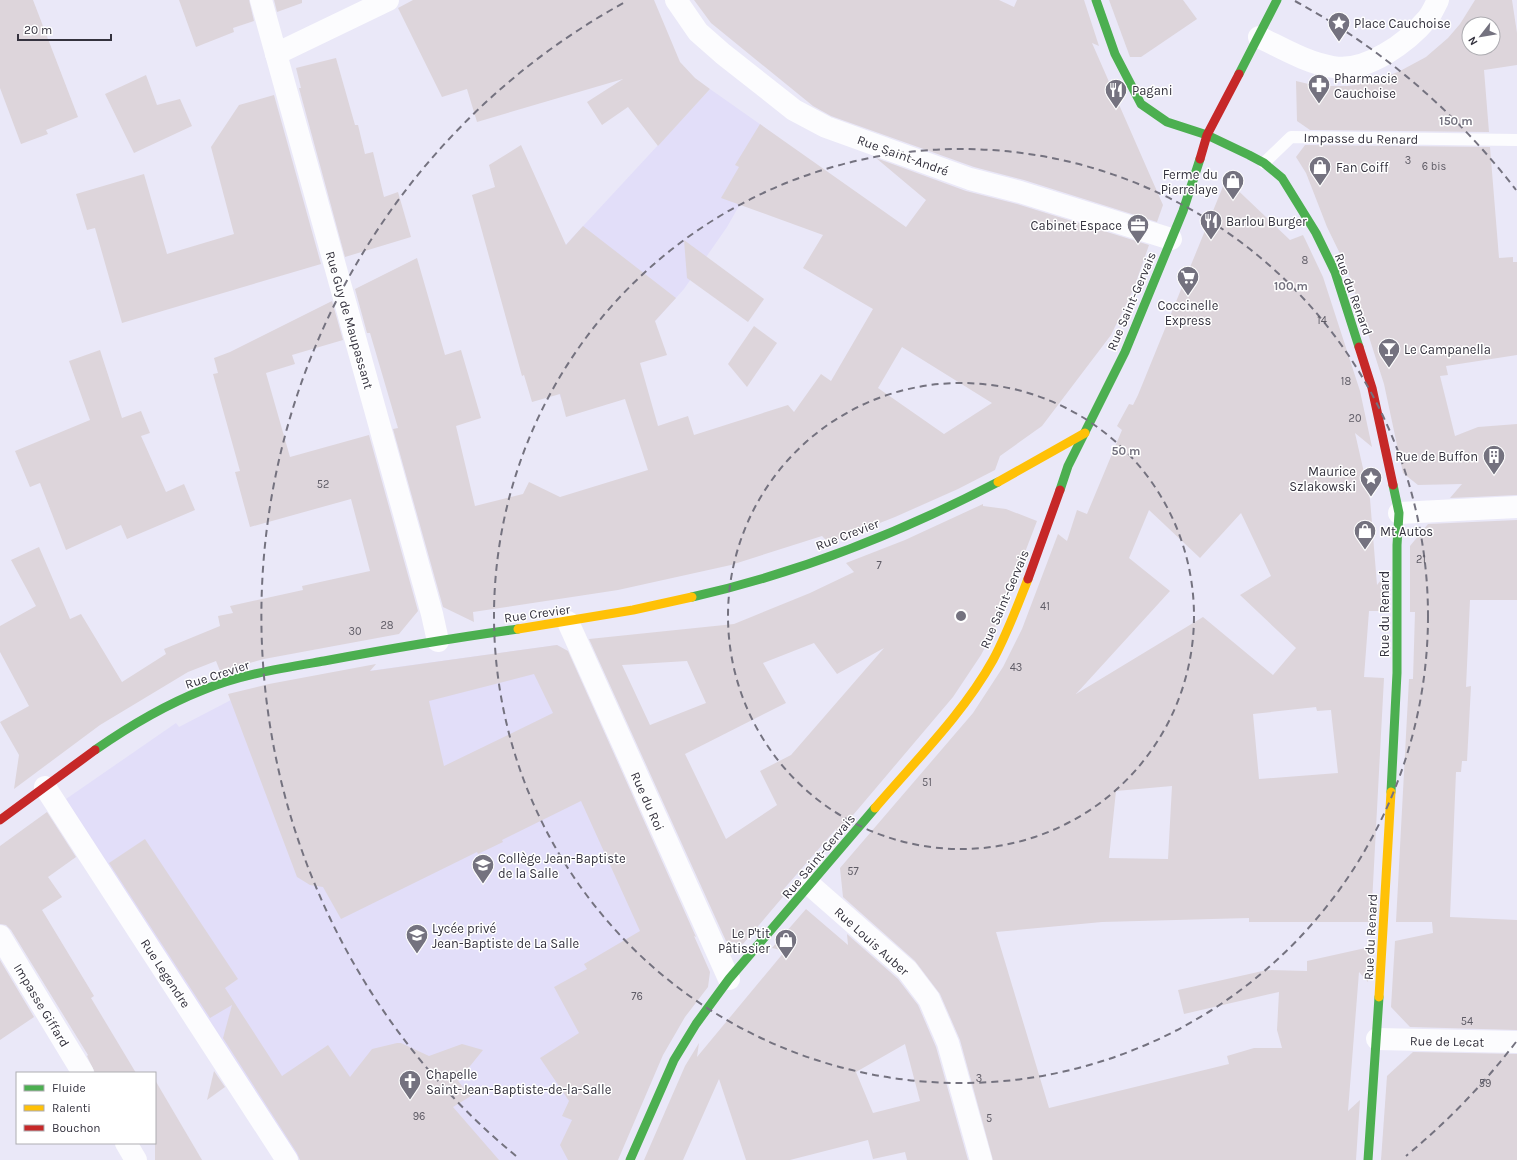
<svg xmlns="http://www.w3.org/2000/svg" width="1517" height="1160" font-family="Karla,sans-serif">
	<style>
		.built { fill: #e2def9 }
		.building { fill: #ddd5db; fill-rule: evenodd }
		.lines { fill: none; stroke-linecap: round; stroke-linejoin: round }
		.lane { stroke: #fcfcfe; stroke-width: 12 }
		.street { stroke: #fcfcfe; stroke-width: 22 }
		.fast { stroke: #4caf50; stroke-width: 9 }
		.slow { stroke: #ffc107; stroke-width: 9 }
		.jam { stroke: #c62828; stroke-width: 9 }
		.ring { fill: none; stroke: #74727f; stroke-width: 2; stroke-dasharray: 7 5 }
		.labels { text-anchor: middle; stroke-width: 3; stroke-linejoin: round; paint-order: stroke }
		.number-label { font-size: 11px; fill: #5e5b65 }
		.poi-label { font-size: 13px; fill: #34323e; stroke: #fff; text-anchor: start }
		.street-label { font-size: 13px; fill: #34323e; stroke: #fff }
		.centre { fill: #74727f; stroke: #fff; stroke-width: 2 }
		.ring-label { font-size: 12px; text-anchor: middle; font-weight: bold; fill: #74727f; stroke: #fff; stroke-width: 3; stroke-linejoin: round; paint-order: stroke }
	</style>
	<rect width="100%" height="100%" fill="#eae8f8"/>
	<!-- built -->
	<g class="built">
		<polygon points="710,89 778,137 727,227 684,289 626,353 562,401 534,327 535,278"/>
		<polygon points="557,645 564,649 694,937 585,964 587,969 600,1160 300,1160 106,864 66,799 176,723 179,727 231,700 354,673"/>
	</g>
	<!-- building -->
	<g class="building">
		<polygon points="0,0 33,0 78,117 46,130 48,134 21,144 0,88"/>
		<polygon points="179,0 249,0 254,21 233,28 234,32 196,47"/>
		<polygon points="274,0 302,0 302,3 277,12"/>
		<polygon points="413,0 654,0 680,62 695,78 710,89 658,146 628,107 602,125 587,102 623,79 477,122 467,89 442,97 398,8"/>
		<polygon points="694,0 999,0 1014,7 1017,0 1084,0 1099,46 1092,43 1163,205 1157,222 1024,180 974,167 831,116 813,106 711,23"/>
		<polygon points="1109,0 1183,0 1197,19 1141,57 1130,57"/>
		<path d="M1475,0H1512L1517,33V65L1484,70L1489,132L1310,130L1297,121L1296,81L1317,86H1348L1373,82L1400,71L1426,57L1448,38L1460,24ZM1469,24H1493V48H1469Z"/>
		<polygon points="336,58 355,125 358,125 365,154 373,152 384,197 398,192 411,237 345,257 299,88 301,88 296,68"/>
		<polygon points="146,75 157,105 180,99 192,126 134,153 105,94"/>
		<polygon points="274,95 321,264 122,323 95,228 87,230 76,194 144,174 167,254 234,234 211,147 239,105"/>
		<path d="M760,124L906,227L926,200L876,158L966,191L1017,204L1149,245L1134,288L1111,335L1042,426L1000,456L995,470L958,489L895,517L829,543L822,536L731,565L618,590L473,612L474,622L443,607L393,429L398,428L370,333H367L355,289L417,258L445,355L461,350L481,418L456,426L475,506L523,494L529,482L560,497L648,470L625,399L566,417L560,394L532,402L524,375L522,376L472,195L495,187L489,165L521,145L566,245L583,226L676,298L655,321L667,355L640,363L658,426L688,416L694,435L788,405L794,412L821,374L831,381L873,309L803,268L823,235L721,198L739,167L735,165ZM902,347L992,403L944,434L878,388Z"/>
		<polygon points="1305,145 1490,147 1499,258 1513,257 1513,262 1517,262 1517,355 1446,366 1448,375 1440,376 1455,436 1478,427 1517,424 1517,495 1450,498 1462,484 1418,485 1403,473 1384,384 1347,268 1327,227 1306,173 1296,157"/>
		<path d="M1226,179L1290,240L1303,235L1305,239L1323,277L1360,391L1372,447L1355,433L1370,499L1377,585L1384,576V611H1369L1364,677L1384,678L1371,922H1249V918L1102,922L996,932L1049,1108L1229,1064L1227,1056L1254,1048H1282L1277,1030L1279,992L1184,1014L1178,990L1267,970L1307,971V961L1370,947L1368,982L1359,972L1348,1111L1360,1100L1356,1160H993L960,1040L940,994L915,961L843,897L840,868L973,713L1003,667L1022,629L1058,534L1067,541L1077,510L1087,514L1122,430L1117,426L1129,404L1133,405L1138,395ZM1149,510L1200,558L1241,513L1271,576L1240,595L1296,648L1273,675L1203,617L1076,694L1170,591L1129,558ZM1316,707L1317,711L1331,710L1338,773L1259,779L1253,714ZM1172,786L1168,859L1109,858L1116,791Z"/>
		<polygon points="684,240 764,299 748,322 687,278"/>
		<polygon points="332,301 343,340 292,355 295,364 266,373 290,457 369,435 418,611 399,634 264,659 220,671 216,661 188,672 100,725 14,789 19,755 0,722 29,706 0,652 0,626 36,606 11,560 39,547 70,619 81,614 122,682 166,654 164,649 220,626 218,616 233,613 230,606 303,590 302,586 370,571 351,499 250,527 235,472 240,471 213,374 218,373 214,358 230,352"/>
		<polygon points="754,326 777,343 747,387 728,364"/>
		<polygon points="100,350 122,418 141,411 150,433 141,436 166,492 184,484 195,510 127,539 121,525 66,550 40,483 30,487 15,451 90,420 69,361"/>
		<path d="M983,504V506L1006,509L1037,521L999,620L981,655L953,697L837,834L836,829L783,890L787,892L743,944L726,941L589,639L734,624L810,593L854,572L846,563L905,540ZM814,643L837,674L884,648L791,755L760,771L777,805L726,839L685,754L786,703L763,663ZM687,661L706,703L650,725L622,665Z"/>
		<polygon points="1517,520 1517,600 1470,600 1466,687 1471,686 1467,761 1462,761 1461,772 1456,772 1450,917 1517,920 1517,1030 1410,1027 1391,1007 1395,941 1433,933 1432,922 1396,922 1409,679 1413,679 1415,612 1410,612 1410,546 1428,524"/>
		<path d="M557,645L568,651L696,937L694,936L710,972L708,987L685,1017L663,1055L618,1160H568L560,1145L572,1120L562,1116L569,1101L540,1058L579,1033L554,987L587,969L584,964L640,931L581,801L502,840L503,842L478,854L477,852L341,919L323,887L310,885L297,877L228,694L269,684L376,664L370,671ZM534,674L553,713L444,766L429,701Z"/>
		<polygon points="47,812 76,857 48,877 62,897 42,910 94,996 91,998 136,1073 95,1073 87,1056 88,1055 11,930 6,925 0,924 0,846"/>
		<polygon points="145,839 238,979 225,988 282,1076 328,1045 350,1077 372,1049 397,1043 401,1043 429,1056 462,1044 483,1050 458,1081 471,1096 453,1107 499,1160 300,1160 297,1153 223,1038 232,1005 210,1018 109,863"/>
		<path d="M806,909L848,945L847,934L898,979L918,1005L936,1047L968,1160H907L905,1152L873,1159L868,1140L790,1160H746L719,1079L683,1160H644L685,1066L699,1043L697,1057L785,951L772,948ZM905,1044L920,1101L873,1113L856,1072Z"/>
		<polygon points="0,960 34,1017 0,1040"/>
		<polygon points="1413,1052 1517,1054 1517,1160 1381,1160 1387,1076"/>
		<polygon points="214,1071 225,1087 207,1100"/>
		<polygon points="155,1080 202,1160 155,1160"/>
	</g>
	<g class="lines">
		<!-- lane -->
		<polyline class="lane" points="1264,163 1291,137 1517,140"/>
		<!-- street -->
		<g class="street">
			<polyline points="261,0 432,614 438,641"/>
			<polyline points="676,0 698,32 723,54 794,110 826,127 970,179 1020,192 1171,239"/>
			<path d="M1259,37C1282,48 1307,63 1333,67C1366,73 1407,43 1428,18C1432,13 1435,6 1438,0"/>
			<polyline points="276,54 388,0"/>
			<polyline points="1399,513 1517,507"/>
			<polyline points="568,622 729,979"/>
			<polyline points="45,787 287,1160"/>
			<polyline points="810,885 907,970 929,999 948,1043 981,1160"/>
			<polyline points="0,936 83,1073"/>
			<polyline points="1377,1039 1517,1042"/>
			<polyline points="126,1143 136,1160"/>
		</g>
		<!-- fast -->
		<g class="fast">
			<polyline points="1096,0 1115,54 1141,104 1167,122 1207,135 1249,155 1264,163 1282,178 1316,233 1335,272 1359,347"/>
			<polyline points="1239,74 1277,0"/>
			<polyline points="1060,490 1068,466 1125,352 1183,211 1200,159"/>
			<path d="M692,597C798,573 902,532 998,482"/>
			<path d="M95,750C128,727 165,705 203,690C242,674 283,668 324,661C388,649 453,638 518,629"/>
			<polyline points="1391,792 1397,673 1397,545 1399,513 1393,485"/>
			<polyline points="630,1160 674,1060 696,1024 729,979 875,808"/>
			<polyline points="1368,1160 1379,997"/>
		</g>
		<!-- slow -->
		<g class="slow">
			<polyline points="998,482 1085,433"/>
			<polyline points="518,629 633,610 692,597"/>
			<path d="M875,808C915,761 963,714 993,660C1007,634 1017,607 1028,579"/>
			<polyline points="1379,997 1391,792"/>
		</g>
		<!-- jam -->
		<g class="jam">
			<polyline points="1200,159 1207,135 1239,74"/>
			<polyline points="1359,347 1372,388 1393,485"/>
			<polyline points="1028,579 1060,490"/>
			<polyline points="0,820 95,750"/>
		</g>
	</g>
	<!-- distance rings -->
	<g class="ring">
		<circle cx="961" cy="616" r="233"/>
		<circle cx="961" cy="616" r="467"/>
		<path d="M1516 1042A700 700 0 0 1 1406 1156M516 1156A700 700 0 0 1 627 1M1295 1A700 700 0 0 1 1516 190"/>
	</g>
	<!-- icons -->
	<defs>
		<g id="sight-pin" transform="scale(1.15)"><path d="M0 17L-7.5 6A9.5 9.5 0 1 1 7.5 6Z" fill="#74727f" stroke="#fff"/><path d="M0-6L1.8-2.2L6-1.7L2.9 1.2L3.7 5.4L0 3.3L-3.7 5.4L-2.9 1.2L-6-1.7L-1.8-2.2Z" fill="#fff"/></g>
		<g id="pharmacy-pin" transform="scale(1.15)"><path d="M0 17L-7.5 6A9.5 9.5 0 1 1 7.5 6Z" fill="#74727f" stroke="#fff"/><path d="M-2-6h4v4h4v4h-4v4h-4v-4h-4v-4h4Z" fill="#fff"/></g>
		<g id="restaurant-pin" transform="scale(1.15)"><path d="M0 17L-7.5 6A9.5 9.5 0 1 1 7.5 6Z" fill="#74727f" stroke="#fff"/><path d="M-5-6h1v4h1v-4h1v4h1v-4h1v5L-1.5 .5V6h-2V.5L-5-1ZM5-6V6H3V1.5H1.5Q1.5-4 5-6Z" fill="#fff"/></g>
		<g id="shop-pin" transform="scale(1.15)"><path d="M0 17L-7.5 6A9.5 9.5 0 1 1 7.5 6Z" fill="#74727f" stroke="#fff"/><path d="M-5-2.5h2.3a2.7 3.5 0 0 1 5.4 0H5L5.5 6h-11ZM-1.5-2.5h3a1.5 2.3 0 0 0-3 0Z" fill="#fff"/></g>
		<g id="office-pin" transform="scale(1.15)"><path d="M0 17L-7.5 6A9.5 9.5 0 1 1 7.5 6Z" fill="#74727f" stroke="#fff"/><path d="M-6-3h4V-5.5h4V-3h4V5H-6ZM-1-4.5V-3h2v-1.5ZM-6 0V1H6V0Z" fill="#fff"/></g>
		<g id="supermarket-pin" transform="scale(1.15)"><path d="M0 17L-7.5 6A9.5 9.5 0 1 1 7.5 6Z" fill="#74727f" stroke="#fff"/><path d="M-6-5.5h2.5l.6 2H6L4.5 2H-2.5L-4.4-4H-6ZM-1.5 3.2a1.3 1.3 0 1 0 .1 0ZM3 3.2a1.3 1.3 0 1 0 .1 0Z" fill="#fff"/></g>
		<g id="bar-pin" transform="scale(1.15)"><path d="M0 17L-7.5 6A9.5 9.5 0 1 1 7.5 6Z" fill="#74727f" stroke="#fff"/><path d="M-6-5H6L.8 .8V4.5H3.5V6h-7V4.5H-.8V.8Z" fill="#fff"/></g>
		<g id="building-pin" transform="scale(1.15)"><path d="M0 17L-7.5 6A9.5 9.5 0 1 1 7.5 6Z" fill="#74727f" stroke="#fff"/><path d="M-4-6H4V6H1V3H-1V6H-4ZM-2.5-4.3h1.7v1.8h-1.7ZM.8-4.3h1.7v1.8H.8ZM-2.5-1h1.7V.8h-1.7ZM.8-1h1.7V.8H.8Z" fill="#fff"/></g>
		<g id="school-pin" transform="scale(1.15)"><path d="M0 17L-7.5 6A9.5 9.5 0 1 1 7.5 6Z" fill="#74727f" stroke="#fff"/><path d="M0-5L7-2L0 1L-7-2ZM-4 1L0 2.5L4 1V4Q0 6-4 4Z" fill="#fff"/></g>
		<g id="church-pin" transform="scale(1.15)"><path d="M0 17L-7.5 6A9.5 9.5 0 1 1 7.5 6Z" fill="#74727f" stroke="#fff"/><path d="M-1.2-6h2.4v3.5h3.3v2.4h-3.3V6h-2.4V-.1h-3.3v-2.4h3.3Z" fill="#fff"/></g>
	</defs>
	<g fill-rule="evenodd">
		<use href="#sight-pin" x="1339" y="23"/>
		<use href="#pharmacy-pin" x="1319" y="85"/>
		<use href="#restaurant-pin" x="1116" y="90"/>
		<use href="#shop-pin" x="1320" y="167"/>
		<use href="#shop-pin" x="1233" y="181"/>
		<use href="#restaurant-pin" x="1211" y="221"/>
		<use href="#office-pin" x="1138" y="225"/>
		<use href="#supermarket-pin" x="1188" y="277"/>
		<use href="#bar-pin" x="1389" y="349"/>
		<use href="#building-pin" x="1494" y="456"/>
		<use href="#sight-pin" x="1371" y="478"/>
		<use href="#shop-pin" x="1365" y="531"/>
		<use href="#school-pin" x="483" y="865"/>
		<use href="#school-pin" x="417" y="935"/>
		<use href="#shop-pin" x="786" y="940"/>
		<use href="#church-pin" x="410" y="1081"/>
	</g>
	<g class="labels">
		<!-- number labels -->
		<g class="number-label">
			<text x="1408" y="164">3</text>
			<text x="1434" y="170">6 bis</text>
			<text x="1305" y="264">8</text>
			<text x="1322" y="324">14</text>
			<text x="1346" y="385">18</text>
			<text x="1355" y="422">20</text>
			<text x="323" y="488">52</text>
			<text x="1421" y="563">21</text>
			<text x="879" y="569">7</text>
			<text x="1045" y="610">41</text>
			<text x="387" y="629">28</text>
			<text x="355" y="635">30</text>
			<text x="1016" y="671">43</text>
			<text x="927" y="786">51</text>
			<text x="853" y="875">57</text>
			<text x="637" y="1000">76</text>
			<text x="1467" y="1025">54</text>
			<text x="979" y="1082">3</text>
			<text x="1485" y="1087">59</text>
			<text x="419" y="1120">96</text>
			<text x="989" y="1122">5</text>
		</g>
		<!-- poi labels -->
		<g class="poi-label">
			<text x="1354" y="28">Place Cauchoise</text>
			<text x="1334" y="83">Pharmacie<tspan x="1334" dy="15">Cauchoise</tspan></text>
			<text x="1132" y="95">Pagani</text>
			<text x="1336" y="172">Fan Coiff</text>
			<text x="1218" y="179" text-anchor="end">Ferme du<tspan x="1218" dy="15">Pierrelaye</tspan></text>
			<text x="1226" y="226">Barlou Burger</text>
			<text x="1122" y="230" text-anchor="end">Cabinet Espace</text>
			<text x="1188" y="310" text-anchor="middle">Coccinelle<tspan x="1188" dy="15">Express</tspan></text>
			<text x="1404" y="354">Le Campanella</text>
			<text x="1478" y="461" text-anchor="end">Rue de Buffon</text>
			<text x="1356" y="476" text-anchor="end">Maurice<tspan x="1356" dy="15">Szlakowski</tspan></text>
			<text x="1380" y="536">Mt Autos</text>
			<text x="498" y="863">Collège Jean-Baptiste<tspan x="498" dy="15">de la Salle</tspan></text>
			<text x="432" y="933">Lycée privé<tspan x="432" dy="15">Jean-Baptiste de La Salle</tspan></text>
			<text x="770" y="938" text-anchor="end">Le P'tit<tspan x="770" dy="15">Pâtissier</tspan></text>
			<text x="426" y="1079">Chapelle<tspan x="426" dy="15">Saint-Jean-Baptiste-de-la-Salle</tspan></text>
		</g>
		<!-- street labels -->
		<g class="street-label">
			<text transform="translate(1361 138) rotate(1)" y="5">Impasse du Renard</text>
			<text transform="translate(903 155) rotate(20)" y="5">Rue Saint-André</text>
			<text transform="translate(1354 294) rotate(70)" y="5">Rue du Renard</text>
			<text transform="translate(1131 301) rotate(-67)" y="5">Rue Saint-Gervais</text>
			<text transform="translate(350 320) rotate(74)" y="5">Rue Guy de Maupassant</text>
			<text transform="translate(847 534) rotate(-21)" y="5">Rue Crevier</text>
			<text transform="translate(1004 599) rotate(-67)" y="5">Rue Saint-Gervais</text>
			<text transform="translate(537 613) rotate(-8)" y="5">Rue Crevier</text>
			<text transform="translate(1384 614) rotate(-90)" y="5">Rue du Renard</text>
			<text transform="translate(217 674) rotate(-18)" y="5">Rue Crevier</text>
			<text transform="translate(648 801) rotate(66)" y="5">Rue du Roi</text>
			<text transform="translate(818 856) rotate(-50)" y="5">Rue Saint-Gervais</text>
			<text transform="translate(1370 937) rotate(-87)" y="5">Rue du Renard</text>
			<text transform="translate(872 941) rotate(42)" y="5">Rue Louis Auber</text>
			<text transform="translate(166 973) rotate(57)" y="5">Rue Legendre</text>
			<text transform="translate(42 1005) rotate(59)" y="5">Impasse Giffard</text>
			<text transform="translate(1447 1041) rotate(1)" y="5">Rue de Lecat</text>
		</g>
	</g>
	<circle cx="961" cy="616" r="6" class="centre"/>
	<g class="ring-label">
		<text x="1456" y="125">150 m</text>
		<text x="1291" y="290">100 m</text>
		<text x="1126" y="455">50 m</text>
	</g>
	<!-- legend -->
	<rect x="16" y="1072" width="140" height="72" fill="#ffffff" stroke="#aeadb2"/>
	<rect x="24" y="1085" width="20" height="6" fill="#4caf50" stroke="#aeadb2"/>
	<text x="52" y="1092" font-size="12" fill="#34323e">Fluide</text>
	<rect x="24" y="1105" width="20" height="6" fill="#ffc107" stroke="#aeadb2"/>
	<text x="52" y="1112" font-size="12" fill="#34323e">Ralenti</text>
	<rect x="24" y="1125" width="20" height="6" fill="#c62828" stroke="#aeadb2"/>
	<text x="52" y="1132" font-size="12" fill="#34323e">Bouchon</text>
	<!-- north arrow -->
	<g transform="translate(1481 36) rotate(239)"><circle r="19" fill="#ffffff" stroke="#aeadb2"/>
	<path d="M0-3L7 15L0 10L-7 15Z" fill="#74727f"/>
	<text y="-6" font-size="11" font-weight="bold" text-anchor="middle" fill="#34323e">N</text>
	</g>
	<!-- scale -->
	<path d="M18 34v6h93v-6" fill="none" stroke="#34323e" stroke-width="2"/>
	<text x="24" y="34" font-size="12" fill="#34323e" stroke="#ffffff" stroke-width="3" paint-order="stroke">20 m</text>
</svg>
